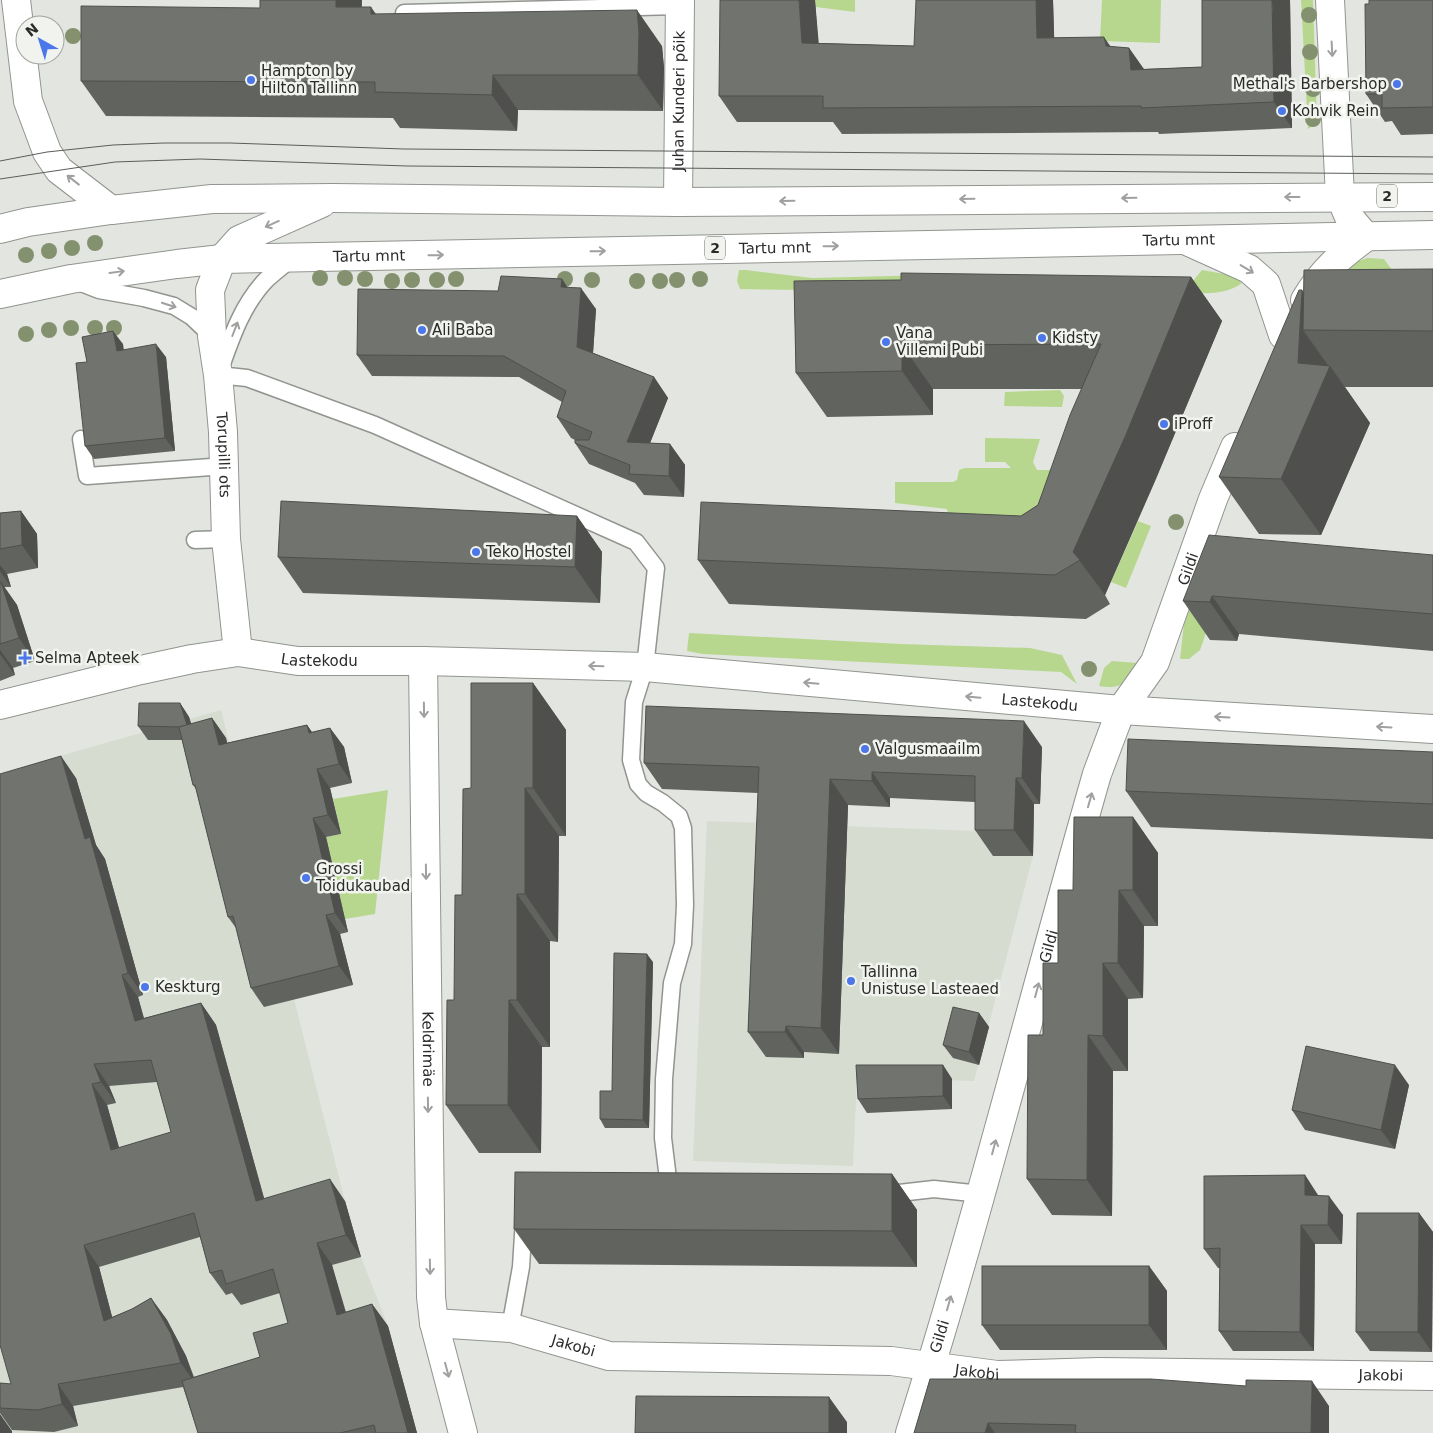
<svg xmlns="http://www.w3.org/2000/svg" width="1433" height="1433" font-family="'DejaVu Sans',sans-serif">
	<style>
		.built { fill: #d6dcd0 }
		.green { fill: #b7d78e }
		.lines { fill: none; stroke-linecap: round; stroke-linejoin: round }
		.lane-casing { stroke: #91948f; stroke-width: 19 }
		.street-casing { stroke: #91948f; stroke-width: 30 }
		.primary-casing { stroke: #91948f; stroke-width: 30 }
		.lane { stroke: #fff; stroke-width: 16 }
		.street { stroke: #fff; stroke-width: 28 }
		.primary { stroke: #fff; stroke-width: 28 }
		.tram { stroke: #5b5d5a; stroke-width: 1 }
		.tree { fill: #84916e }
		.wall { fill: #61635f; fill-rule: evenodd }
		.shaded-wall { fill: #4f504d }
		.building { fill: #71736e; stroke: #4f504d; fill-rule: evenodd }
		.oneway { stroke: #a0a09f }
		.poi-dot { fill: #4b77ea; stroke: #f0f3ee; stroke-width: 2 }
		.labels { text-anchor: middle; stroke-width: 5; stroke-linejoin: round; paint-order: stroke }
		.shield { fill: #f0f3ee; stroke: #666865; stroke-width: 1 }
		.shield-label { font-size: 14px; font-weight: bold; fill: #2b2c2a }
		.poi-label { font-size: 15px; fill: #2b2c2a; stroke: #f0f3ee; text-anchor: start }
		.street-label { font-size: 15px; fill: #2b2c2a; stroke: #f0f3ee }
	</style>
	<rect width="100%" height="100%" fill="#e3e6e0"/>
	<!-- built -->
	<g class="built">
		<polygon points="221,710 345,1201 361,1257 388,1326 417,1433 0,1433 0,773"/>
		<polygon points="707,821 1033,833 1033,856 974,1081 865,1078 857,1080 853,1166 693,1161"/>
	</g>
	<!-- green -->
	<g class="green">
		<polygon points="815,0 855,0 855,12 816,7"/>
		<polygon points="1102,0 1161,0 1160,43 1100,41"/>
		<polygon points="1301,0 1313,0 1317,123 1308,129"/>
		<polygon points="1367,258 1384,259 1392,270 1335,275 1354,263"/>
		<path d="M739,270H746L812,278L930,275L929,290C866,289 803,291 740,289L737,281Z"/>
		<path d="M1202,270L1230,275L1242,283C1223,298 1190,292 1167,293L1193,281Z"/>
		<polygon points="1060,390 1064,396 1062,407 1004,406 1005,392"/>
		<polygon points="985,438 1040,439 1033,462 1037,470 1070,470 1049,523 951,533 947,509 895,503 895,482 953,482 957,480 959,470 965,468 1011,468 1005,462 985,462"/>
		<polygon points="1138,521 1151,526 1126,588 1111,582"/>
		<polygon points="1209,557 1230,565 1200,650 1189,659 1180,659 1184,624"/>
		<polygon points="689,633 901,644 1030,648 1062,655 1077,684 1061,672 702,654 687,651"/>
		<path d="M1112,661L1138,663C1127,682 1123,690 1099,686L1104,668Z"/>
		<polygon points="388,790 375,914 345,919 326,837 341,834 333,799"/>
	</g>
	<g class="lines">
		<!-- lane casing -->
		<g class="lane-casing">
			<g id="lane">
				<polyline points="404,13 680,6"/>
				<path d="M292,258C283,266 273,273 265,281C240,308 230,342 218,375L247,378L375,425L636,542L656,568L645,667L634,702L631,760L638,784L646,793L663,803L679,816L683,828L685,905L683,944L672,983L664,1079L663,1138L669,1187"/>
				<polyline points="76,281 99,290 144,298 174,306 192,317 212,336"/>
				<polyline points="81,439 87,476 225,466"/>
				<polyline points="195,540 226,539"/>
				<polyline points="884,1193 899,1193 934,1189 981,1194"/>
				<polyline points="510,1328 521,1267 524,1219"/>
			</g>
		</g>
		<!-- street casing -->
		<g class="street-casing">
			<g id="street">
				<polyline points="16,0 28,101 47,152 59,170 111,210"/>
				<path id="s1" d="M678,202L680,0"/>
				<polyline points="1187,241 1249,269 1266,284 1283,335"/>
				<path id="s2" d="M222,259L210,290L212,336L218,375L223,432L226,539L238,652"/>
				<path d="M1305,300C1324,269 1338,258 1366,237L1349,217L1340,196L1330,0"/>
				<path id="s3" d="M423,661L431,1297L434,1323L463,1433"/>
				<path id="s4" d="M0,705L141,670L192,659L238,652L298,661H423L645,667L1121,710L1433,729"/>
				<path id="s5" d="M434,1323L512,1328L609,1356L891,1361L997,1375L1100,1372L1433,1376"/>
				<path id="s6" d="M910,1433C979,1215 1034,993 1097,774L1121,710L1155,662L1213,499L1235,447"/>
			</g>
		</g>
		<!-- primary casing -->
		<g class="primary-casing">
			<g id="primary">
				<polyline points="0,229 28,222 111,210 212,199 333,198 678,202 1433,197"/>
				<polyline points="222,259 239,240 322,203"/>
				<path id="s7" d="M0,294L71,279L177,264L222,259L1433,235"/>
			</g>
		</g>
		<!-- lane -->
		<use href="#lane" class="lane"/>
		<!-- street -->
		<use href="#street" class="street"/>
		<!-- primary -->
		<use href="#primary" class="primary"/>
		<!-- tram -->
		<g class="tram">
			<polyline points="0,161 47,152 113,145 164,143 230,143 404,149 1433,157"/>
			<polyline points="0,179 115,162 200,159 407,166 1433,174"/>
		</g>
	</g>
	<!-- trees -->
	<g class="tree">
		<circle cx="1309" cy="15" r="8"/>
		<circle cx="73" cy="36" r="8"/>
		<circle cx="1310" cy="52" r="8"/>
		<circle cx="1313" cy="89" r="8"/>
		<circle cx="1313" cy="119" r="8"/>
		<circle cx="95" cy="243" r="8"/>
		<circle cx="72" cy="248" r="8"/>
		<circle cx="49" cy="251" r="8"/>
		<circle cx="26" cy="255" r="8"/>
		<circle cx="320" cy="278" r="8"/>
		<circle cx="345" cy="278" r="8"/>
		<circle cx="365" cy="279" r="8"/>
		<circle cx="456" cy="279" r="8"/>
		<circle cx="565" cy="279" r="8"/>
		<circle cx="700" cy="279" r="8"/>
		<circle cx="412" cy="280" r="8"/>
		<circle cx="437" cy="280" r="8"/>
		<circle cx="592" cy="280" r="8"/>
		<circle cx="677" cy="280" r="8"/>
		<circle cx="392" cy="281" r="8"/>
		<circle cx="637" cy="281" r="8"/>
		<circle cx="660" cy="281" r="8"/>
		<circle cx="71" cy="328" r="8"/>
		<circle cx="95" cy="328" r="8"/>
		<circle cx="114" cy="328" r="8"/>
		<circle cx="49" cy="330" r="8"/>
		<circle cx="26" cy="334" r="8"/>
		<circle cx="1176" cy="522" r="8"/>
		<circle cx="1089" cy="669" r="8"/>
	</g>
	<!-- wall -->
	<g class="wall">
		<polygon points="815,0 818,43 914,46 1053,0 1054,38 1111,47 1129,48 1144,69 1202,67 1290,0 1292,128 1159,134 1158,132 842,134 833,122 737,122 719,96"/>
		<polygon points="1433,0 1433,134 1401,135 1392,121 1385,122 1366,94"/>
		<polygon points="362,7 376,14 662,46 664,68 663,111 518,110 517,131 400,128 393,118 106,116 81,81 260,8"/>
		<polygon points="1433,269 1433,387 1345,387 1370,423 1321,535 1259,534 1219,477 1304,294"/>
		<polygon points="1191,277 1222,321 1155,481 1105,595 1110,604 1086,619 729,604 698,560 1021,516 1038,505 1082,389 933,389 933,415 827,417 796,373 794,281"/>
		<polygon points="562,279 567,287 596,309 593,353 654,377 668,398 650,443 670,444 685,465 684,497 644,495 635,483 589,464 575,443 575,440 571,438 557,417 562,402 519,377 372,376 357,355 498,291"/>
		<polygon points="123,344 123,350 166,357 175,451 94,459 85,446 87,362"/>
		<polygon points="21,511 37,534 38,568 7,574 11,587 4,587 17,605 35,661 13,668 15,675 0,681 0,513"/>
		<polygon points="577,516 602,552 600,603 303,593 278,557"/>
		<polygon points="1433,555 1433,651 1239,634 1237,641 1210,640 1183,601"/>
		<polygon points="533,683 566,730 566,836 559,836 558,942 550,941 550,1047 542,1047 541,1153 479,1153 446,1105 471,788"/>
		<polygon points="180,703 189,717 191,724 212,718 226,738 227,743 307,725 312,732 330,728 344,747 352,783 330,788 341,834 326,837 348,932 340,934 353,985 264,1007 251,988 236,928 228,917 196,789 193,785 182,740 148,740 138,726"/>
		<polygon points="1042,747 1040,804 1034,804 1033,856 993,856 975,830 975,802 890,798 890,807 848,805 839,1054 804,1052 804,1058 766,1057 748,1032 758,793 662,789 644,763"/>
		<polygon points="1433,752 1433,839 1151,827 1126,791"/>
		<path d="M3,773L76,778L96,845L105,859L143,995L138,997L144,1018L201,1003L216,1025L264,1199L345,1201L361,1257L332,1265L345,1312L372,1304L388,1326L417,1433H198L183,1387L73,1406L78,1426L54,1432L12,1430L0,1413V1383L11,1384ZM157,1082L171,1132L119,1148L107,1105L116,1103L109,1086ZM200,1237L210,1273L226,1295L232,1293L241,1305L280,1293L288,1323L260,1357L194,1377L186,1356L167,1320L151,1298L132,1309L112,1317L99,1267Z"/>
		<polygon points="1133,817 1158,853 1158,926 1144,926 1143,998 1128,999 1128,1071 1113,1071 1112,1216 1052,1215 1027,1179 1043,1035 1073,890"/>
		<polygon points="653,962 649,1128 605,1128 600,1119 612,1091"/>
		<polygon points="979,1013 989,1027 979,1065 953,1058 943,1045"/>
		<polygon points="943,1065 952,1079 952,1109 867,1113 858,1099"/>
		<polygon points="1409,1085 1395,1149 1305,1130 1292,1110"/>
		<polygon points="892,1174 917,1210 917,1267 539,1264 514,1229"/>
		<polygon points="1305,1175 1318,1196 1343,1215 1342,1244 1315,1244 1314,1351 1233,1351 1219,1331 1220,1268 1218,1268 1204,1249"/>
		<polygon points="1419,1213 1433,1232 1432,1352 1370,1351 1356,1332"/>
		<polygon points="1149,1266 1167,1291 1167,1350 1000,1350 982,1325"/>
		<polygon points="930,1379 1329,1406 1329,1433 914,1433"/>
	</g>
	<!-- shaded-wall -->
	<g class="shaded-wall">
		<polygon points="336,0 362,0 361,43 336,7"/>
		<polygon points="799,0 815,0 821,69 802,43"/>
		<polygon points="1036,0 1053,0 1055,64 1037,38"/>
		<polygon points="1272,0 1290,0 1292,128 1274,102"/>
		<polygon points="371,7 396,43 371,14"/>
		<polygon points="637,10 662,46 664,68 663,111 638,75"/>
		<polygon points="1104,37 1122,63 1106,46"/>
		<polygon points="1129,48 1147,74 1131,70"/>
		<polygon points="493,75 518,110 517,131 492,95"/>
		<polygon points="1191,277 1222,321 1155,481 1105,595 1073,552"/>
		<polygon points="562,279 576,300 561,287"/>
		<polygon points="581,288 596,309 592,368 577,347"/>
		<polygon points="1302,290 1330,330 1303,330 1330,368 1330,366 1370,423 1321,535 1281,479 1298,363"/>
		<polygon points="113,331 123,344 126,364 117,351"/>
		<polygon points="156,344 166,357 175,451 165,438"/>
		<polygon points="902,345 933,389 933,415 902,371"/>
		<polygon points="654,377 668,398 642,463 627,442"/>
		<polygon points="670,444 685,465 684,497 669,476"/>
		<polygon points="21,511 37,534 38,568 22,545"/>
		<polygon points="577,516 602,552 600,603 575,567"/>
		<polygon points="0,565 7,574 11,587 0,571"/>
		<polygon points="1,582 17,605 35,661 19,638"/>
		<polygon points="1212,596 1239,634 1237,641 1210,602"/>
		<polygon points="0,650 13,668 15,675 0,654"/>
		<polygon points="533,683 566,730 566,836 533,788"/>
		<polygon points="180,703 189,717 197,741 188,728"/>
		<polygon points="212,718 226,738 232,764 219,745"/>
		<polygon points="1024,721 1042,747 1040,804 1022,778"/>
		<polygon points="307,725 320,744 309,733"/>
		<polygon points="330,728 344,747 352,783 339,764"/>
		<polygon points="61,756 76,778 96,845 105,859 143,995 128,973 85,839"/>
		<polygon points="317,769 330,788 341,834 328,815"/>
		<polygon points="872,772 890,798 890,807 872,781"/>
		<polygon points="1016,778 1034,804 1033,856 1014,830"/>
		<polygon points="830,779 848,805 839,1054 821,1028"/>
		<polygon points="525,788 559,836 558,942 525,894"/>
		<polygon points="1133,817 1158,853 1158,926 1133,890"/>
		<polygon points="313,818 326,837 348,932 335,913"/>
		<polygon points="1119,890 1144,926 1143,998 1118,963"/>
		<polygon points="517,894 550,941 550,1047 517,1000"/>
		<polygon points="326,915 340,934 353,985 339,966"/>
		<polygon points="647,954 653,962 649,1128 643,1120"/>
		<polygon points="1103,963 1128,999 1128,1071 1103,1036"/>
		<polygon points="122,975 138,997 150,1042 135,1021"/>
		<polygon points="509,1000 542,1047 541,1153 508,1105"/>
		<polygon points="201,1003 216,1025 271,1223 256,1201"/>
		<polygon points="979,1013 989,1027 979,1065 969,1052"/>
		<polygon points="786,1026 804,1052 804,1058 785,1032"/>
		<polygon points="1088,1035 1113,1071 1112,1216 1087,1180"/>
		<polygon points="94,1064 109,1086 116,1103 101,1082"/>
		<polygon points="943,1065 952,1079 952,1109 943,1096"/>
		<polygon points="1395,1065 1409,1085 1395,1149 1381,1130"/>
		<polygon points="92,1084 107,1105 126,1172 111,1150"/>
		<polygon points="892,1174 917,1210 917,1267 892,1231"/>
		<polygon points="1305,1175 1318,1195 1318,1215 1305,1195"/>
		<polygon points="330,1179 345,1201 361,1257 346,1235"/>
		<polygon points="1329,1196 1343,1215 1342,1244 1328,1225"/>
		<polygon points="1419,1213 1433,1232 1432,1352 1418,1332"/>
		<polygon points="1301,1225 1315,1244 1314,1351 1300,1332"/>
		<polygon points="317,1243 332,1265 353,1336 337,1315"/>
		<polygon points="84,1245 99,1267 119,1343 104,1321"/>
		<polygon points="1149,1266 1167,1291 1167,1350 1149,1325"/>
		<polygon points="151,1298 167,1320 186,1356 196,1385 181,1363"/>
		<polygon points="372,1304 388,1326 417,1433 408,1433"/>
		<polygon points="1312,1381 1329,1406 1329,1433 1311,1433"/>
		<polygon points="58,1384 73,1406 78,1426 62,1404"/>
		<polygon points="829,1397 847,1422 847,1433 829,1433"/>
		<polygon points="0,1414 12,1431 12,1433 0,1433"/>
		<polygon points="988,1423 995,1433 985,1433"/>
	</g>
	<!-- building -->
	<g class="building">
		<polygon points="260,0 336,0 336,7 371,7 371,14 637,10 639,32 638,75 493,75 492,95 375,92 375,82 81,81 81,6 260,8"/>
		<polygon points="720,0 799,0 802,43 914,46 916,0 1036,0 1037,38 1104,37 1106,46 1129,48 1131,70 1202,67 1202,0 1272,0 1274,102 1141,108 1141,106 823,108 823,96 719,96"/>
		<polygon points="1369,0 1433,0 1433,107 1382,108 1382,94 1366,94 1365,4 1369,4"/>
		<polygon points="1433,269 1433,331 1303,330 1304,270"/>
		<polygon points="901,273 1191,277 1125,437 1073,552 1080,560 1055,575 698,560 701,502 1021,516 1038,505 1070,415 1101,344 902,345 902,371 796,373 794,281 901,280"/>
		<polygon points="501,276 562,279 561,287 581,288 577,347 654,377 627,442 670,444 669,476 629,474 630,465 575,443 575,440 589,440 592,432 557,417 566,391 504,356 357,355 358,289 498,291"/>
		<polygon points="1299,290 1302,290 1298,363 1330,366 1281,479 1219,477"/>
		<polygon points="113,331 117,351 156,344 165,438 85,446 76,363 87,362 82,337"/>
		<polygon points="281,501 577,516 575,567 278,557"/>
		<polygon points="21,511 22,545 0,549 0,513"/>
		<polygon points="1209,535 1433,555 1433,614 1212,596 1210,602 1183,601"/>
		<polygon points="0,582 1,582 19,638 0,644"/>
		<polygon points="471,683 533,683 533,788 525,788 525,894 517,894 517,1000 509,1000 508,1105 446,1105 447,1000 454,1000 455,895 462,895 463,789 471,788"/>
		<polygon points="139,703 180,703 187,725 179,727 138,726"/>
		<polygon points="646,706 1024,721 1022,778 1016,778 1014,830 975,830 975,776 872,772 872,781 830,779 821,1028 786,1026 785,1032 748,1032 759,767 644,763"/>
		<polygon points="212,718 219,745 307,725 309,733 330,728 339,764 317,769 328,815 313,818 335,913 326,915 339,966 251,988 233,916 228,917 195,785 193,785 179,727"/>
		<polygon points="1128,739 1433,752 1433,804 1126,791"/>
		<path d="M61,756L85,839L90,837L128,973L122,975L135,1021L201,1003L256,1201L330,1179L346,1235L317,1243L337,1315L372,1304L408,1433H376L374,1425L340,1433H198L182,1381L260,1357L253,1333L288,1323L273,1269L226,1284L222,1270L210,1273L194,1213L84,1245L104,1321L132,1309L151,1298L171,1334L181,1363L58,1384L62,1404L38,1410L0,1408V1383L11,1384L0,1345V774ZM151,1060L171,1132L111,1150L92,1084L101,1082L94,1064Z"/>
		<polygon points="1074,817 1133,817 1133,890 1119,890 1118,963 1103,963 1103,1036 1088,1035 1087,1180 1027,1179 1028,1035 1043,1035 1043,963 1058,963 1058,890 1073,890"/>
		<polygon points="614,953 647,954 643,1120 600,1119 600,1091 612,1091"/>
		<polygon points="953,1007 979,1013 969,1052 943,1045"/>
		<polygon points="1306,1046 1395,1065 1381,1130 1292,1110"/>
		<polygon points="856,1065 943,1065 943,1096 858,1099"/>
		<polygon points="515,1172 892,1174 892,1231 514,1229"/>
		<polygon points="1305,1175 1305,1195 1329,1196 1328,1225 1301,1225 1300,1332 1219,1331 1220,1248 1204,1249 1204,1176"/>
		<polygon points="1357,1213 1419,1213 1418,1332 1356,1332"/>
		<rect x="982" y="1266" width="167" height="59"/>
		<polygon points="930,1379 1151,1379 1246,1386 1246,1380 1312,1381 1311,1433 1075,1433 1076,1425 988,1423 985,1433 914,1433"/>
		<polygon points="636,1396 829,1397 829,1433 635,1433"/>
	</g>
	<!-- one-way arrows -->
	<defs><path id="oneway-shaft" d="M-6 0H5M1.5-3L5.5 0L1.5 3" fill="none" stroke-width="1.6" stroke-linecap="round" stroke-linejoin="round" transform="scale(1.25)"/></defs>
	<g class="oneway">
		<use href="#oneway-shaft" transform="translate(1332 49) rotate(87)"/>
		<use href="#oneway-shaft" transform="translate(73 180) rotate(-142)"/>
		<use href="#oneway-shaft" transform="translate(1292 197) rotate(180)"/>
		<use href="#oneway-shaft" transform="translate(1129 198) rotate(179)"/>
		<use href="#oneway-shaft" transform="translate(967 199) rotate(179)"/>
		<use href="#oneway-shaft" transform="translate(787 201) rotate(179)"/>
		<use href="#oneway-shaft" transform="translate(272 224) rotate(156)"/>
		<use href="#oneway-shaft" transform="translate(831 246) rotate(-1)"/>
		<use href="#oneway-shaft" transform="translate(598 251) rotate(-1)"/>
		<use href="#oneway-shaft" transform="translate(436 255) rotate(-1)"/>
		<use href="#oneway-shaft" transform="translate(1247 269) rotate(31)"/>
		<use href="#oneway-shaft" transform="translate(117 272) rotate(-8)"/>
		<use href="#oneway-shaft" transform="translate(169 305) rotate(18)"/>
		<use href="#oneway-shaft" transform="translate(235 329) rotate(-69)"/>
		<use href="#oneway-shaft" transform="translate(596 666) rotate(-178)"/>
		<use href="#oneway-shaft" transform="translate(811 683) rotate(-175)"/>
		<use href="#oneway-shaft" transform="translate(973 697) rotate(-175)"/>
		<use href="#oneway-shaft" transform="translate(424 710) rotate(89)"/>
		<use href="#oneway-shaft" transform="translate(1222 717) rotate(-177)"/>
		<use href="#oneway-shaft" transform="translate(1384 727) rotate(-177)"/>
		<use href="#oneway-shaft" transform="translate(1090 800) rotate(-74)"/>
		<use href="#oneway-shaft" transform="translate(426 872) rotate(89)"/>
		<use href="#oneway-shaft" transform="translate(1037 990) rotate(-75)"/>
		<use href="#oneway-shaft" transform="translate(428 1105) rotate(89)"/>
		<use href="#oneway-shaft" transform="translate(994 1147) rotate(-75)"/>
		<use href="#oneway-shaft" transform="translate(430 1267) rotate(89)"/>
		<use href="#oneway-shaft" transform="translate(949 1303) rotate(-74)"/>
		<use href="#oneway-shaft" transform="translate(447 1370) rotate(75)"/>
	</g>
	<!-- markers -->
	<g class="poi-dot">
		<circle cx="251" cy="80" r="5"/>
		<circle cx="1397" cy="84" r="5"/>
		<circle cx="1282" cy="111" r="5"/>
		<circle cx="422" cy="330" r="5"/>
		<circle cx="1042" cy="338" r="5"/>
		<circle cx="886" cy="342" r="5"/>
		<circle cx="1164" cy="424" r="5"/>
		<circle cx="476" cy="552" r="5"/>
		<path d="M22.5 650.5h5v5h5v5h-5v5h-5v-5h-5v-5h5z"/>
		<circle cx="865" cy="749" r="5"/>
		<circle cx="306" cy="878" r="5"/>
		<circle cx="851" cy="981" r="5"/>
		<circle cx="145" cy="987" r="5"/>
	</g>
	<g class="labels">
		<!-- shield labels -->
		<g class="shield">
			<rect x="1377" y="184.5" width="20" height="23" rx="4"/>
			<rect x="705" y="236.5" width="20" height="23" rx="4"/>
		</g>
		<g class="shield-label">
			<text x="1387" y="201">2</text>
			<text x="715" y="253">2</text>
		</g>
		<!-- poi labels -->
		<g class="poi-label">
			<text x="261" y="76">Hampton by<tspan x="261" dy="17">Hilton Tallinn</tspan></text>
			<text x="1387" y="89" text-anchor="end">Methal's Barbershop</text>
			<text x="1292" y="116">Kohvik Rein</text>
			<text x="432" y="335">Ali Baba</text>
			<text x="896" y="338">Vana<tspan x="896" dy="17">Villemi Pubi</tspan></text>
			<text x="1052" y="343">Kidsty</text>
			<text x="1174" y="429">iProff</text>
			<text x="486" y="557">Teko Hostel</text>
			<text x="35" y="663">Selma Apteek</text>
			<text x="875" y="754">Valgusmaailm</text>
			<text x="316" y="874">Grossi<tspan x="316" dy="17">Toidukaubad</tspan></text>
			<text x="861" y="977">Tallinna<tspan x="861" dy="17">Unistuse Lasteaed</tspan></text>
			<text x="155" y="992">Keskturg</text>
		</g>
		<!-- street labels -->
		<g class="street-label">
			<text dy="5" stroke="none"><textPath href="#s1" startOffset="101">Juhan Kunderi põik</textPath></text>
			<text dy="5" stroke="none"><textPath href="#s7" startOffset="1182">Tartu mnt</textPath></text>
			<text dy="5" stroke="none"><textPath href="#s7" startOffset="778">Tartu mnt</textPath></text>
			<text dy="5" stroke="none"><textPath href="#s7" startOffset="372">Tartu mnt</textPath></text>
			<text dy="5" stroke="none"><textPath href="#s2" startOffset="199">Torupilli ots</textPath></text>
			<text dy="5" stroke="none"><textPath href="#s6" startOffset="911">Gildi</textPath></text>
			<text dy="5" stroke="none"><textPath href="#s4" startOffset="326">Lastekodu</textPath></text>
			<text dy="5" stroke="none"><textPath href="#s4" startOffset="1048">Lastekodu</textPath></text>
			<text dy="5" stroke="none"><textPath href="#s6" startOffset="506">Gildi</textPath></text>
			<text dy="5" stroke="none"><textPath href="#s3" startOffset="388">Keldrimäe</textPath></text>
			<text dy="5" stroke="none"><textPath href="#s6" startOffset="101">Gildi</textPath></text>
			<text dy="5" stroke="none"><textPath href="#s5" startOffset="142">Jakobi</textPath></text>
			<text dy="5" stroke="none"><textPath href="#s5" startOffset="548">Jakobi</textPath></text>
			<text dy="5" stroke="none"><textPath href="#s5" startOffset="952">Jakobi</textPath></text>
		</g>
	</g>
	<!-- north arrow -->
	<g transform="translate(40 40) rotate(321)"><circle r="24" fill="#f0f3ee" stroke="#a1a3a0"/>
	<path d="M0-4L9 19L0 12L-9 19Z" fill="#4b77ea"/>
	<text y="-8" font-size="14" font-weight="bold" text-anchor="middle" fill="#2b2c2a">N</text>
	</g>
</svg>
